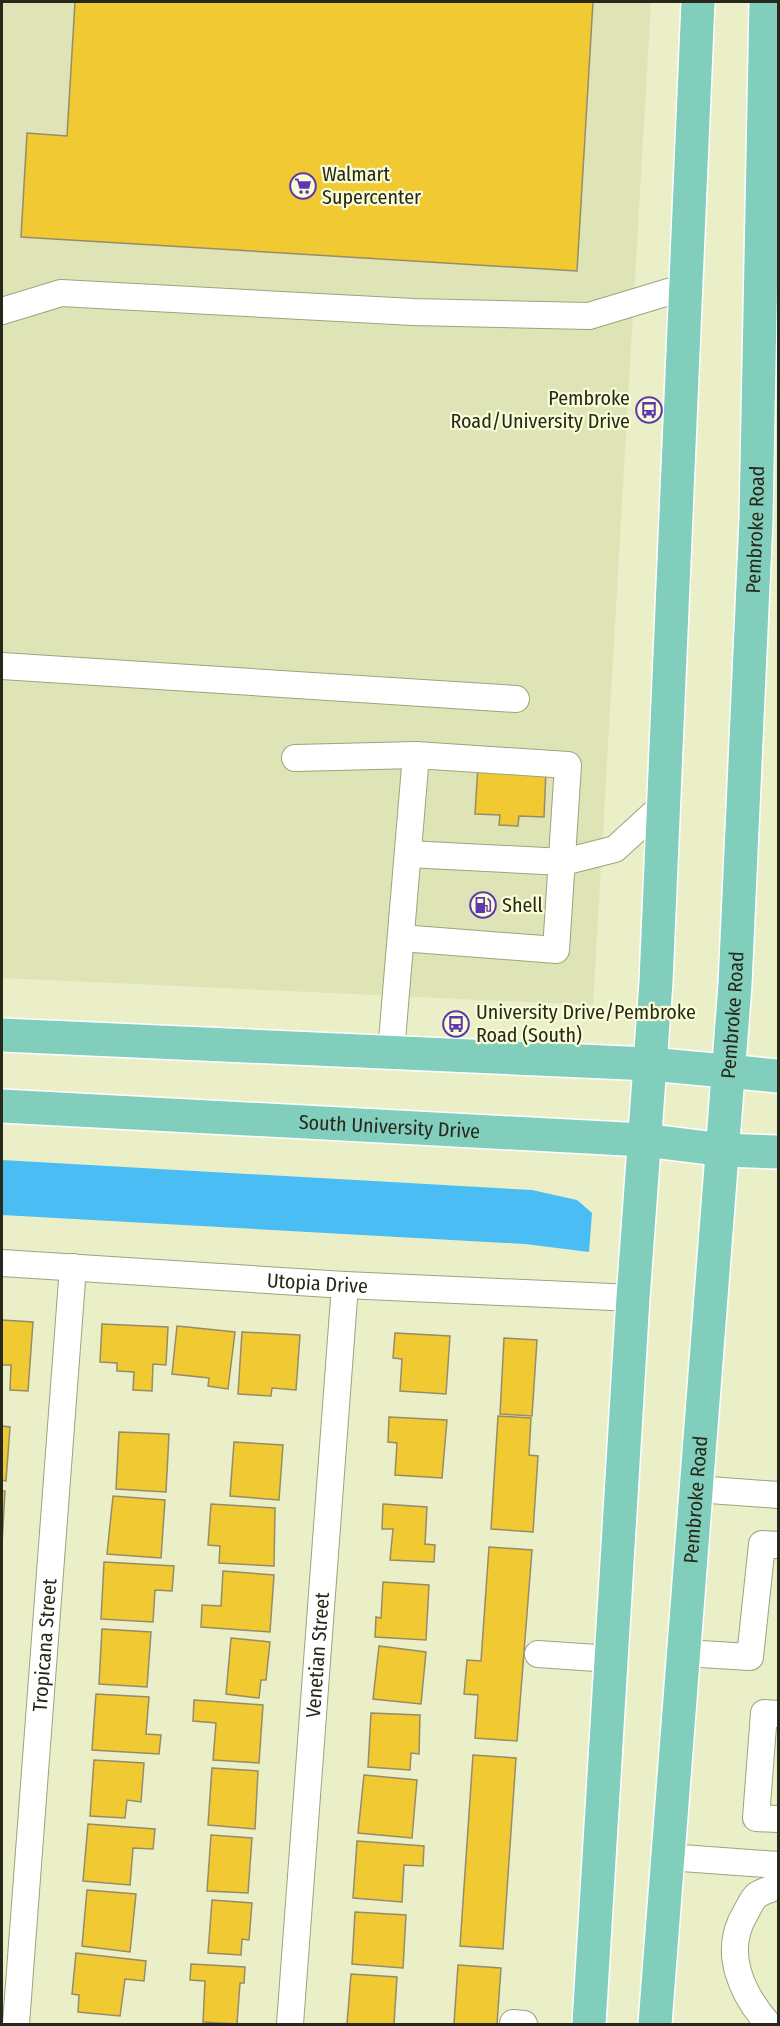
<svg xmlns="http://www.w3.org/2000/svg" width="780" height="2026" font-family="'Fira Sans Condensed',sans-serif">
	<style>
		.built { fill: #dfe4b6 }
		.water { fill: #4abdf4 }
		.building { fill: #f1c932; stroke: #978c69; stroke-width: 1.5 }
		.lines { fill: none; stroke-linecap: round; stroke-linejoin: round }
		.minor-casing { stroke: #9ea37e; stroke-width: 28 }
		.major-casing { stroke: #fff; stroke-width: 36 }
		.minor { stroke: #fff; stroke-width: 26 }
		.major { stroke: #82cebc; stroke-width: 33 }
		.labels { text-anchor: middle; stroke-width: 4.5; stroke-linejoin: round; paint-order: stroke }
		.poi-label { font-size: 20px; fill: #27281a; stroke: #f8fdd5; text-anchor: start }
		.street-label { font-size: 20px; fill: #27281a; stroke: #f8fdd5 }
	</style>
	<rect width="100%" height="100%" fill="#eaefc8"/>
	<!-- built -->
	<polygon class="built" points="2,2 651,2 593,1005 2,978"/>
	<!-- water -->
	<polygon class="water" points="2,1160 532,1190 577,1200 592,1213 589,1252 525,1244 2,1215"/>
	<!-- building -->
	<g class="building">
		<polygon points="75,2 593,2 577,271 21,237 27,133 67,136"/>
		<polygon points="478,766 546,770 544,817 519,816 518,826 499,825 500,815 475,814"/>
		<polygon points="2,1320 33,1322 28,1391 10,1390 11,1365 2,1365"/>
		<polygon points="102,1324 168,1327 166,1365 153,1364 152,1391 133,1390 134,1372 117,1371 117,1363 100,1362"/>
		<polygon points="177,1326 235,1332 228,1389 208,1386 209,1378 172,1374"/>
		<polygon points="242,1332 300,1335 296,1390 272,1388 271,1396 238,1394"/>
		<polygon points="395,1333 450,1336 446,1394 400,1391 402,1359 393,1358"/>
		<polygon points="504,1338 537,1340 532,1416 500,1414"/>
		<polygon points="498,1416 531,1418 529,1455 538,1456 533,1532 491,1529"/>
		<polygon points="389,1417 447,1420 442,1478 395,1475 397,1443 388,1442"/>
		<polygon points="2,1426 10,1427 6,1481 2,1480"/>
		<polygon points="119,1432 169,1434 166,1492 116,1489"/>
		<polygon points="234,1442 283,1445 279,1500 230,1496"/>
		<polygon points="2,1491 5,1491 2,1544"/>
		<polygon points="113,1496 165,1500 161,1558 107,1554"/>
		<polygon points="211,1504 275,1508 274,1566 219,1563 220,1546 208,1545"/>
		<polygon points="383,1504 427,1507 425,1544 435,1545 434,1562 390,1560 393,1529 382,1529"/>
		<polygon points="489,1547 532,1550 517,1741 475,1738 478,1695 464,1694 467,1660 481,1661"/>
		<polygon points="104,1562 174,1566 172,1591 155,1590 153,1622 101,1619"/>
		<polygon points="223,1571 274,1575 270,1632 201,1627 202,1605 221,1606"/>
		<polygon points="383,1582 429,1585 426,1640 375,1637 376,1617 381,1618"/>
		<polygon points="102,1629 151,1632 147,1687 99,1684"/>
		<polygon points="231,1638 270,1642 266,1680 261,1680 259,1698 226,1694"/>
		<polygon points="379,1646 426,1652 421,1704 373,1699"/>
		<polygon points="96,1694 149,1697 146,1734 161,1735 159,1754 92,1750"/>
		<polygon points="194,1700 263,1705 259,1763 213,1760 216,1723 193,1721"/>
		<polygon points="371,1713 420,1715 419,1754 411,1753 410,1770 368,1767"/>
		<polygon points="473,1755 516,1758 503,1949 460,1946"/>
		<polygon points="94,1760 144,1763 141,1802 127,1800 125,1818 90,1816"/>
		<polygon points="212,1768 258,1771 255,1829 208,1825"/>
		<polygon points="364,1775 417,1780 412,1838 358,1833"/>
		<polygon points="88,1824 155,1829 153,1849 133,1848 130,1885 83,1881"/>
		<polygon points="211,1835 252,1838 248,1893 207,1891"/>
		<polygon points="357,1841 424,1846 423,1866 404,1865 402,1902 353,1898"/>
		<polygon points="87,1890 136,1894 130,1952 82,1946"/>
		<polygon points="212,1900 252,1903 249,1940 242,1939 241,1955 208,1953"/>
		<polygon points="355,1912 406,1915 403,1968 352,1964"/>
		<polygon points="76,1953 146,1961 144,1981 125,1979 120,2016 78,2012 79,1995 72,1994"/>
		<polygon points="191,1964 245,1967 244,1983 240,1983 237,2024 203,2022 205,1981 190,1980"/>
		<polygon points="458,1965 501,1968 497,2024 454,2024"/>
		<polygon points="351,1974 397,1977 394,2024 347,2024"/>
	</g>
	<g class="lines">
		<!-- minor casing -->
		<g class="minor-casing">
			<g id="minor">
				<polyline points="2,311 61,293 413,312 589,316 685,287"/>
				<polyline points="2,666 516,699"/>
				<polyline points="295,758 416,755"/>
				<polyline points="408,854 564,862 615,849 663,805"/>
				<polyline points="391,1052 416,755 568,765 556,950 401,938"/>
				<path id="s1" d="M2,1263L345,1285L633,1298"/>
				<polyline points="696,1489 778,1495"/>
				<polyline points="684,1653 750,1657 762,1544 778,1545"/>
				<polyline points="538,1654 611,1659"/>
				<polyline points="778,1714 764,1713 756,1818 778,1819"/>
				<polyline points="668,1857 778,1865"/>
				<polyline points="513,2023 524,2024"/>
				<path id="s2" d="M16,2024L73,1267"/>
				<path id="s3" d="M290,2024L345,1285"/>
				<path d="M768,2024C742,1994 722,1952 745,1914C748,1909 752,1899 757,1895C763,1891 772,1889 778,1886"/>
			</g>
		</g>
		<!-- major casing -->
		<g class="major-casing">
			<g id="major">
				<polyline points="2,1035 650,1064 778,1076"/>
				<path id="s4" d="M2,1106L644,1140L724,1150L778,1152"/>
				<polyline points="589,2024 633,1298 656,982 698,2"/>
				<path id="s5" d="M655,2024L735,985L756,519L766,2"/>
			</g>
		</g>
		<!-- minor -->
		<use href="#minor" class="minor"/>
		<!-- major -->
		<use href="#major" class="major"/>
	</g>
	<!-- icons -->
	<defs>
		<g id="supermarket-ring" transform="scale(1.35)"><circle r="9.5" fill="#f8fdd5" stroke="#5e37ae" stroke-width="1.5"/><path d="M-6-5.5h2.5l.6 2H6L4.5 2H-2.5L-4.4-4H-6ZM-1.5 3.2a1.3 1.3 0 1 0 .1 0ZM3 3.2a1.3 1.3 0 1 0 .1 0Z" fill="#5e37ae"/></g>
		<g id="bus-ring" transform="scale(1.35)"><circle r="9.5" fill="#f8fdd5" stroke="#5e37ae" stroke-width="1.5"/><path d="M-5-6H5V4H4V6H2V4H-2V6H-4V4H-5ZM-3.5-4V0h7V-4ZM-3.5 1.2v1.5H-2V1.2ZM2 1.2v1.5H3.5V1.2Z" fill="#5e37ae"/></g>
		<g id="fuel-ring" transform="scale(1.35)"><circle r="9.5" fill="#f8fdd5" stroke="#5e37ae" stroke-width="1.5"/><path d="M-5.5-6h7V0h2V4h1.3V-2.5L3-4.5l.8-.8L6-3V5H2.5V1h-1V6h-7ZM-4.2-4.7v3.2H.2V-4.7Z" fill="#5e37ae"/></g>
	</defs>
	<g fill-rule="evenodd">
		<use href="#supermarket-ring" x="303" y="186"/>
		<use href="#bus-ring" x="649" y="410"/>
		<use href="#fuel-ring" x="483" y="905"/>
		<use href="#bus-ring" x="456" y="1024"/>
	</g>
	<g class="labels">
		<!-- poi labels -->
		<g class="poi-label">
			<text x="322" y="181">Walmart<tspan x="322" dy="23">Supercenter</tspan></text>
			<text x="630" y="405" text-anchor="end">Pembroke<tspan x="630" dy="23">Road/University Drive</tspan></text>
			<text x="502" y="912">Shell</text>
			<text x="476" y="1019">University Drive/Pembroke<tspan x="476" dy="23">Road (South)</tspan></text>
		</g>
		<!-- street labels -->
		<g class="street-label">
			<text dy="7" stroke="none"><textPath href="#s5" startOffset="1498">Pembroke Road</textPath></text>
			<text dy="7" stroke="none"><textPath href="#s5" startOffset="1012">Pembroke Road</textPath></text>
			<text dy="7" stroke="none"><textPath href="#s4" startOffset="388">South University Drive</textPath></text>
			<text dy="7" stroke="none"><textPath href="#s1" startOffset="316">Utopia Drive</textPath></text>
			<text dy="7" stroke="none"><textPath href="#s5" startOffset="526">Pembroke Road</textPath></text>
			<text dy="7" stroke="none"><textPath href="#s2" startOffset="380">Tropicana Street</textPath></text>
			<text dy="7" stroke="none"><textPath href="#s3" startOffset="370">Venetian Street</textPath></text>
		</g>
	</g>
	<!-- border -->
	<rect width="780" height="2026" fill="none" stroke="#27281a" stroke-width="6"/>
</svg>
